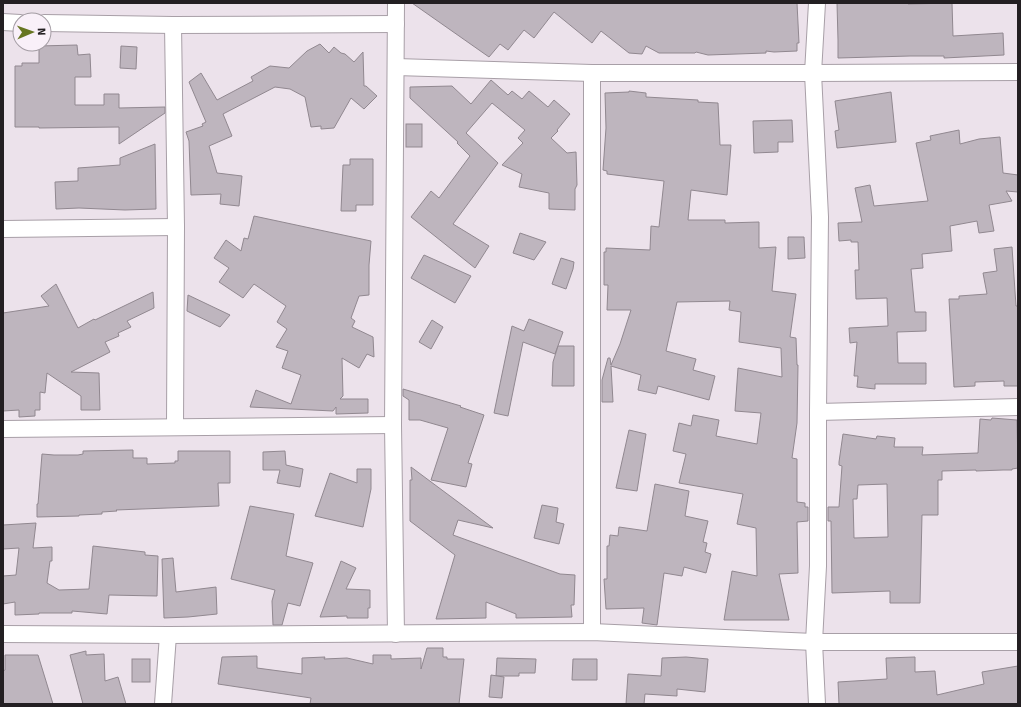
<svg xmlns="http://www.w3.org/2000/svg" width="1021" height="707" font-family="Signika,sans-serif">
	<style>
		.building { fill: #beb5be; stroke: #918890; fill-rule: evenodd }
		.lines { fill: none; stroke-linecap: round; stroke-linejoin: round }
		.minor-casing { stroke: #a89fa7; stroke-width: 18 }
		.minor { stroke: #fff; stroke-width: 16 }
	</style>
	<rect width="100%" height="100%" fill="#ece2eb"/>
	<!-- building -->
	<g class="building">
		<polygon points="412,3 797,3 799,43 797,43 797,51 774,52 766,51 766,53 708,55 696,52 695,53 659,53 646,46 642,54 629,53 601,31 592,43 554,12 534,38 524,30 508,50 500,44 489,57"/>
		<polygon points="837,3 908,3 908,4 952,3 953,36 1003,33 1004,55 944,58 944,56 910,56 838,58 838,40"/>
		<polygon points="320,44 329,53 334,47 341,53 345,54 354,62 363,52 364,86 366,86 377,96 364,109 351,98 334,128 321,129 321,126 311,127 305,97 290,89 275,87 223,114 232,136 209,146 217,173 242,176 239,206 220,204 221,194 191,195 189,141 186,132 203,126 202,124 206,122 189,82 201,73 217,100 253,81 251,77 270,66 289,68 307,51"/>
		<polygon points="77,45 78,55 90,54 91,77 75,77 75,105 104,105 104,94 119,94 119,108 165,107 165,113 119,144 119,127 39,128 39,127 15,127 15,66 22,66 22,63 39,63 39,46"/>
		<polygon points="121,46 137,47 136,69 120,68"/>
		<polygon points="491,80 508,95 512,91 522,99 529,91 548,107 554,100 570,114 557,130 558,131 551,138 567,153 576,152 577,185 575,189 575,210 549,209 549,193 519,187 522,174 502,165 523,143 518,138 525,130 492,103 466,133 498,163 453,224 489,246 475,268 411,217 431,191 439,198 470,156 457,143 458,142 410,98 410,87 452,86 471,104"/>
		<polygon points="629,91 646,93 646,97 698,100 698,102 718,103 720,145 731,145 727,195 691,190 688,220 725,220 725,223 759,222 759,248 776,247 772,291 796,294 790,337 796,338 797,365 798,365 797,423 792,458 797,459 797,502 805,503 805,507 808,507 808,521 797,522 798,573 779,574 789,620 724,620 732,571 757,576 756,528 737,524 743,494 679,483 686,454 673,451 679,423 691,426 693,415 719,420 716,436 757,444 761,413 735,411 738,368 782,377 781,348 739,342 741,312 729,310 730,301 677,302 666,351 696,359 693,370 715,376 709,400 658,386 656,394 638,390 641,375 611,366 613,402 602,402 602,380 608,358 610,358 611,365 620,344 631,310 607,310 608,285 604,285 604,252 606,252 606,248 650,250 651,226 659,227 664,181 607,174 607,171 603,170 606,128 605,93 629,92"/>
		<polygon points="891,92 896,142 837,148 835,131 839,130 835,101"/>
		<polygon points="792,120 793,142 778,142 778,152 754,153 753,121"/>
		<rect x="406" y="124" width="16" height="23"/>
		<polygon points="959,130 960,144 979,139 1000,137 1003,173 1018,175 1018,192 1006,191 1012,201 989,205 994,231 979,233 977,221 950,226 952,251 922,254 923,268 911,269 915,312 926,312 926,331 897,332 898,363 926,363 926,384 875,384 875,389 857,387 858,376 854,376 857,342 850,343 849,328 888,326 887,298 856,299 855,270 859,270 858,242 851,242 851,240 839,241 838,223 862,222 855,188 870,185 874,206 928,201 916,143 931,140 930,136"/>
		<polygon points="155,144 156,209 125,210 79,208 56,209 55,182 78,181 78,168 120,165 120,158"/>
		<polygon points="350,159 373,159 373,205 356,205 356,211 341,211 343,165 350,165"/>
		<polygon points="254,216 371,241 369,265 369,295 359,296 351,318 355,321 352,327 373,337 374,357 367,354 359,368 342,358 343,396 340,399 368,399 368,413 336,414 336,407 333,411 250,407 256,390 291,404 301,375 282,368 288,351 276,347 287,329 277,322 286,306 254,284 243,298 219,282 229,268 214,258 226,240 241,251 244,238 248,239"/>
		<polygon points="520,233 546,242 534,260 513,253"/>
		<polygon points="788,237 804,237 805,258 788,259"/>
		<polygon points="1012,247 1016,306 1018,306 1018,386 1004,386 1004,381 975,382 975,386 954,387 949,299 959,299 959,296 987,294 983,273 997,271 994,249"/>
		<polygon points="424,255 471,276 455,303 411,278"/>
		<polygon points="561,258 574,262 573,269 566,289 552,284"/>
		<polygon points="56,284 78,328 94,319 95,320 153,292 154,308 127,321 131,327 118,333 119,336 105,342 110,352 71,372 99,373 100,410 81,410 81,396 47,373 45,393 40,392 40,410 35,410 35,416 19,417 19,410 3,411 3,313 49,306 41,296"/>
		<polygon points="188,295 230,315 220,327 187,311"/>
		<polygon points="529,319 563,332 555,354 523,342 508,416 494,413 512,326 524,331"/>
		<polygon points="432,320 443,327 431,349 419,342"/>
		<polygon points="558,346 574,346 574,386 552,386 553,362"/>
		<polygon points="403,389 461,406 460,407 484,415 468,463 472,464 466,487 431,480 448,428 420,420 409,420 409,400 403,396"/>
		<path d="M992,418L1017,420L1018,468L1012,469V470H1003L976,471V470L942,471V480H938V515H922L920,603H890V591L832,593L831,521H828V507H839L842,466L839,465V462L843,434L876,439L877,436L895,438L894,447H923L922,455L978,453L980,419L991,420ZM887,484L888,537L854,538L853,499H857L858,485Z"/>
		<polygon points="629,430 646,434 637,491 616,488"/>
		<polygon points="133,450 133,458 147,458 147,464 175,463 175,461 178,461 178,451 230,451 230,483 218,483 219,506 116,510 117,511 102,512 102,514 79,515 79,516 37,517 37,504 38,504 42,454 54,455 78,455 83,454 83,451"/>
		<polygon points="285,451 286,465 303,469 300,487 277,483 280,470 263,470 263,452"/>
		<polygon points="411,467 493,528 458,520 453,535 560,574 575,575 574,605 571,605 572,617 516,618 516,614 486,602 486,618 436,619 455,555 410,521 410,480 412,480"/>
		<polygon points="357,469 371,469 371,489 363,527 315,516 330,473 357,483"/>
		<polygon points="655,484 689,491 685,516 708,521 703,542 707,543 705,552 711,554 706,573 684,567 682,576 664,573 657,625 642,623 644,608 606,609 604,579 607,579 607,546 609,546 610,535 618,536 619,527 647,531"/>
		<polygon points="542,505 558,508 556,522 564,524 559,544 534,538"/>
		<polygon points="250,506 294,514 286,556 313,563 300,606 288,603 282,625 273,625 272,601 275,590 231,579"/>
		<polygon points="36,523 33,548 52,547 52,561 50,561 47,583 59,590 89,589 93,546 145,552 145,555 158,556 157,596 109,595 107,614 72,611 72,613 39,613 39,614 15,615 15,602 3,604 3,576 16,575 19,548 3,549 3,525"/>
		<polygon points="173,558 176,592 216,587 217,614 188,617 164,618 162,559"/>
		<polygon points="341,561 356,568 346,589 370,590 370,608 368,608 368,618 347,618 347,616 320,617"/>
		<polygon points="427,648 443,648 443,657 447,657 447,659 464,659 459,704 310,704 311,698 218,684 222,657 257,656 257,668 302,674 302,658 325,657 324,659 347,658 373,664 373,655 391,655 391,659 421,658 421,669"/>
		<polygon points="86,651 86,655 104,654 105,681 118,677 126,704 83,704 70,655"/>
		<polygon points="5,655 38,655 53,704 3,704 3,671 5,670"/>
		<polygon points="686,657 708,659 705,692 677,689 677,696 645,694 644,704 626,704 628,674 661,676 662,658"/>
		<polygon points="915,657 915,672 935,671 937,695 984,684 982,672 1018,666 1018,704 839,704 838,682 887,679 886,658"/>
		<polygon points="497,658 536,659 535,673 519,673 519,676 496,676"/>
		<rect x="132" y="659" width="18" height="23"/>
		<polygon points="573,659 597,659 597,680 572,680"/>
		<polygon points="491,675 504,677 502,698 489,697"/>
	</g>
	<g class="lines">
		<!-- minor casing -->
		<g class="minor-casing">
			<g id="minor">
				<polyline points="3,22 20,23"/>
				<polyline points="44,23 173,25 396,24"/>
				<polyline points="173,25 176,227 175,427"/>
				<polyline points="396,67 592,73 813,73 1018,72"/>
				<polyline points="3,229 176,227"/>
				<polyline points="818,412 1018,407"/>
				<polyline points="3,429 393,425"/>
				<polyline points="592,632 592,73"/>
				<polyline points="3,634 168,635 592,632 814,642 1018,642"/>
				<polyline points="396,634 393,425 396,3"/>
				<polyline points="163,704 168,635"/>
				<polyline points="817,704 814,642 818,566 818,412 820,217 813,73 817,3"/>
			</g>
		</g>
		<!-- minor -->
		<use href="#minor" class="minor"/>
	</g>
	<!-- border -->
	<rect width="1021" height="707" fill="none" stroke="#231f22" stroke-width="8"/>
	<!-- north arrow -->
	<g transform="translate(32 32) rotate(88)"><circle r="19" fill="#f9f0f9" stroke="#a39ca3"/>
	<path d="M0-3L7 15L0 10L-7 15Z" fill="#677622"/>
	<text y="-6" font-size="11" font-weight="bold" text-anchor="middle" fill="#231f22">N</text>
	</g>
</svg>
